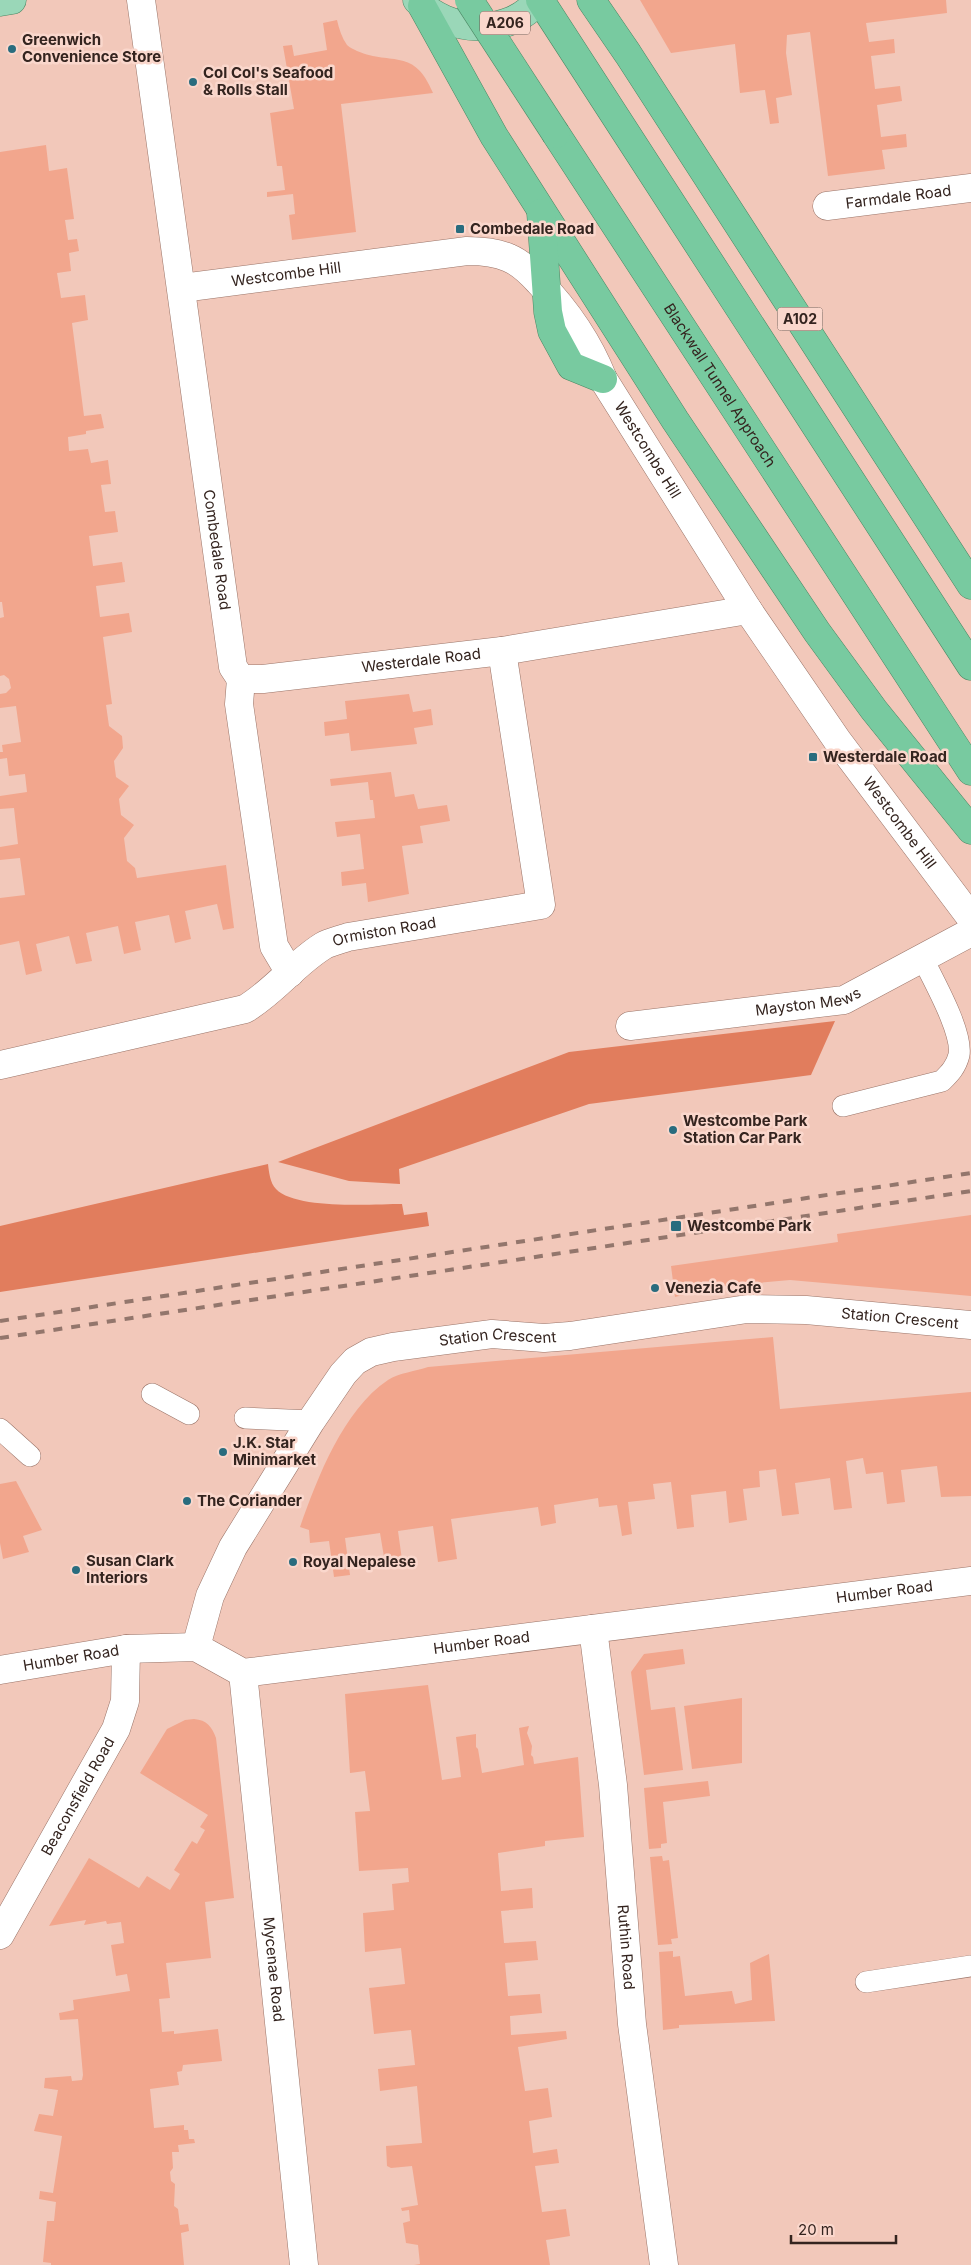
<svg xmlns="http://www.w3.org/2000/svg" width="971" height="2265" font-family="Inter,sans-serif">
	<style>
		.green { fill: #f2a68d }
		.forest { fill: #e17d5d }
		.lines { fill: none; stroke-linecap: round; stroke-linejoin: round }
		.service-casing { stroke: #9a7468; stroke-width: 22 }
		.minor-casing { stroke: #9a7468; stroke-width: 29 }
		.tertiary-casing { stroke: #9a7468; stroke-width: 29 }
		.primary-casing { stroke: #4b8763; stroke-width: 29 }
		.trunk-casing { stroke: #4b8763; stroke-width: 29 }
		.service { stroke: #fff; stroke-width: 21 }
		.minor { stroke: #fff; stroke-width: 28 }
		.tertiary { stroke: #fff; stroke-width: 28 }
		.primary { stroke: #9ad7b8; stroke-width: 28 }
		.trunk { stroke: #78caa0; stroke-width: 28 }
		.rail { stroke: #93766c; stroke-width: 4; stroke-dasharray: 9 9; stroke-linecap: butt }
		.trunk-bridge-casing { stroke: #4b8763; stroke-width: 29; stroke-linecap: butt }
		.trunk-bridge { stroke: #78caa0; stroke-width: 28 }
		.poi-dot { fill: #296c7e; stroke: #fad7cc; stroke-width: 2 }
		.labels { text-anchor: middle; stroke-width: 5; stroke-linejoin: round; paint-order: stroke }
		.shield { fill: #fad7cc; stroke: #6f5a53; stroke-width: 1 }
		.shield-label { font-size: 14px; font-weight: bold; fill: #34241f }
		.poi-label { font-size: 15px; font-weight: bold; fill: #34241f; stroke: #fad7cc; text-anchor: start }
		.street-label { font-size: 15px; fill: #34241f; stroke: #fad7cc }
	</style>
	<rect width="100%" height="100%" fill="#f2c8ba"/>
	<!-- green -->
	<g class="green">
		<polygon points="640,0 946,0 947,13 866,23 869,42 894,39 895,53 871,56 875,89 900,86 902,101 877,105 881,137 906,134 907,147 882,150 885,169 828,176 810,32 787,35 786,53 792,95 776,98 779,123 770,124 765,90 740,93 735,44 671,53"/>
		<path d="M337,20C339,29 342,38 347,45C350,48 354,49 357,51C393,66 414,47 433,93L341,104L356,232L292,240L289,215L295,214L293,194L267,197V192L285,190L282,166H277L270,113L294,109L283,46L292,45L294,56L327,50L323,23Z"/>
		<polygon points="46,145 49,171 67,168 74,219 65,220 68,240 77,239 79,251 69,253 71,271 57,273 61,298 85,295 88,320 72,323 84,416 101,414 104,428 86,431 86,434 68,437 69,451 88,449 91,463 108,460 111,484 101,485 105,512 115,511 118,532 89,536 93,566 122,562 125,582 96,586 100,617 129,613 132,632 103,637 112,704 106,705 109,726 122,736 123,748 114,761 116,777 129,786 119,799 121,815 134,825 124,838 127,861 135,868 137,878 226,865 234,928 223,930 217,904 185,911 191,939 175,943 169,915 135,922 141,950 124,954 118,926 86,933 92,961 76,964 69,936 36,944 42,971 26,975 19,941 0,945 0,898 25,895 20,858 0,860 0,847 18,844 14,808 0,809 0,796 27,792 25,774 9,776 7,758 0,759 0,752 3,752 2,745 21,742 16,706 0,708 0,694 6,693 11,688 9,679 4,675 0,676 0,618 4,617 2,602 0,602 0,152"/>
		<polygon points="409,694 413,712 431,709 433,725 414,728 417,744 351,751 349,733 325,736 324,722 347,719 345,701"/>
		<polygon points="391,772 395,797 414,794 418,809 447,805 450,821 420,826 423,843 402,846 409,894 368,902 366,883 342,886 341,872 364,869 360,834 337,837 335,822 375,818 373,800 370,800 368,782 331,786 330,779"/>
		<polygon points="971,1215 971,1296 790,1280 715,1287 675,1297 671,1266 838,1242 837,1234"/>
		<path d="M773,1337L780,1409L971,1392V1496L941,1497L937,1466L901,1470L905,1502L887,1504L883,1472L866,1474L863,1458L846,1461L852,1508L834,1510L830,1478L795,1483L799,1514L782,1516L776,1469L759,1471L760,1487L743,1489L747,1520L729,1523L726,1491L691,1495L694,1527L677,1529L671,1482L653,1484L655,1499L628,1502L632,1534L622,1536L617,1505L599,1507L598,1498L554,1505L556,1523L541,1526L538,1507L451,1519L457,1559L438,1562L433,1526L398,1531L403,1567L386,1569L380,1533L345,1538L350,1575L334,1577L329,1541L310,1543L309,1530L300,1527C317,1479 343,1410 388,1380C399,1373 416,1371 428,1367Z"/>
		<polygon points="16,1481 42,1530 23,1536 29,1552 3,1559 0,1543 0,1484"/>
		<polygon points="683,1649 685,1664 646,1670 651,1710 675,1707 683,1770 644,1775 631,1672 644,1654"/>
		<polygon points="428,1685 442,1780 461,1777 456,1737 476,1734 476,1747 478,1749 482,1773 524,1765 519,1728 529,1726 527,1733 532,1746 531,1755 533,1757 534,1764 578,1757 584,1837 545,1841 545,1846 498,1853 501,1891 532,1888 533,1908 501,1911 504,1943 536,1941 538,1960 505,1963 508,1996 540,1994 542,2013 510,2016 511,2035 566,2031 567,2039 518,2047 525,2091 548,2088 552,2117 529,2121 533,2153 557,2149 559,2163 535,2166 542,2212 566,2209 570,2236 546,2240 550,2265 414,2265 420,2264 418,2245 406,2243 403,2223 410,2221 409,2210 402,2211 401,2208 418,2205 412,2166 391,2168 387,2166 386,2146 422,2143 417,2086 380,2091 378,2069 415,2065 411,2030 374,2034 369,1988 405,1984 401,1948 365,1952 363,1913 394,1910 392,1884 409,1882 408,1868 359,1871 355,1812 370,1811 365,1771 350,1773 345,1694"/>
		<polygon points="742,1698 742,1763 692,1769 684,1706"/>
		<path d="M194,1719C207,1720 212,1727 216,1738L234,1898L205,1902L211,1958L166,1963L170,1998L159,1999L162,2032L174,2031V2034L218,2029L222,2061L183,2065L182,2071L177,2072L179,2085L150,2089L154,2128L184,2125V2130H188L189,2139H194L195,2143L178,2145L179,2152H172L173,2168L170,2172L171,2181L175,2184L174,2206L178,2209L180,2225L188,2224L189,2231L181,2233L184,2265H51V2263L43,2262L47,2221H54L56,2202L39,2199L40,2191L53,2193L62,2136L34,2131L39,2114L53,2116L58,2090L44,2088L45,2078L71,2076L72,2081L82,2080L83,2075L78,2019L60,2020L59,2013L74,2010L73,2000L130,1991L127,1974L116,1976L111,1945L124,1943L121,1922L107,1924L106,1921L84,1925L86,1920L49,1926L89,1858L139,1888L147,1876L170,1890L180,1874L174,1870L192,1841L197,1844L205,1830L200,1827L208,1815L140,1773L167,1729L185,1720Z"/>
		<polygon points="708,1781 710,1796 663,1802 667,1843 661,1844 661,1848 649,1849 644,1788"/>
		<polygon points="662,1856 663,1861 669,1860 678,1938 671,1939 672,1944 658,1945 650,1857"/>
		<polygon points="673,1951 673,1957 680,1956 685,1996 732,1991 735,2004 752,2000 750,1963 769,1954 775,2021 679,2025 679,2028 663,2030 659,1952"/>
	</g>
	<!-- forest -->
	<g class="forest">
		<polygon points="835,1021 811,1075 589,1104 399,1169 400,1184 349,1181 278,1162 569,1052"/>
		<path d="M268,1164C269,1172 270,1183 276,1189C296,1210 373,1204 402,1204L404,1215L427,1212L429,1226L0,1292V1226Z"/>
	</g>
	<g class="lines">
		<!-- service casing -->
		<g class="service-casing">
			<g id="service">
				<path d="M843,1106L942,1081C950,1073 956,1067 959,1055C963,1032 933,980 922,957"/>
				<polyline points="152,1394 189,1414"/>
				<polyline points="245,1418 311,1421"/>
				<polyline points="0,1429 30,1456"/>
				<polyline points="866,1982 971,1966"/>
			</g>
		</g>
		<!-- minor casing -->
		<g class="minor-casing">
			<g id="minor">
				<path id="s1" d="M827,206L971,188"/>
				<polyline points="241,679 239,704 274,946 290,973"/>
				<path id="s2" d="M630,1026L844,1000L971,932"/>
				<path id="s3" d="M0,1065L245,1009C274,992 294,964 323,946C330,942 340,940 348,937L541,905L502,651"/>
				<path id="s4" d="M593,1629L613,1785L632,2024L664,2265"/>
				<path id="s5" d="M196,1647L210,1596L233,1547L311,1421L343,1374L355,1361L371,1352L393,1347L492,1334L544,1338L570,1336L747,1309L806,1310L971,1325"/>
				<path id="s6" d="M0,1670L126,1649L196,1647L243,1673L971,1581"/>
				<path id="s7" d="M243,1673L304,2265"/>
				<path id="s8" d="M0,1935L116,1729L125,1701L126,1649"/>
			</g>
		</g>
		<!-- tertiary casing -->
		<g class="tertiary-casing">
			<g id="tertiary">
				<path id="s9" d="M141,0L233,667L241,679H263L502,651L748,610"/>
				<path id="s10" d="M182,288L467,251C482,251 496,252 509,258C521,263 531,273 539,282C567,311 588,341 603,379L748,610L837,740L971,918"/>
			</g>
		</g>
		<!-- primary casing -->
		<g class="primary-casing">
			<g id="primary">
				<path d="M417,0C447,33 510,38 538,0"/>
				<polyline points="0,2 12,0"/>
			</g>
		</g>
		<!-- trunk casing -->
		<g class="trunk-casing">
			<g id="trunk">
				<polyline points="540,0 971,666"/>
				<polyline points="591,0 628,54 971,585"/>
				<polyline points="422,6 494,136 675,420 817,632 874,710 971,830"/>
				<path id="s11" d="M556,134L971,771"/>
				<polyline points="541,213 548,312 552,331 571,366 603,379"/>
			</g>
		</g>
		<!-- service -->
		<use href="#service" class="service"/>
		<!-- minor -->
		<use href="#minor" class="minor"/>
		<!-- tertiary -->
		<use href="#tertiary" class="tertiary"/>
		<!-- primary -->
		<use href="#primary" class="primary"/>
		<!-- trunk -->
		<use href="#trunk" class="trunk"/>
		<!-- rail -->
		<g class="rail">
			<polyline points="0,1321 971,1173"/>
			<polyline points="0,1338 971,1191"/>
		</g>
		<!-- trunk-bridge casing -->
		<g class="trunk-bridge-casing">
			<polyline id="trunk-bridge" points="469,0 556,134"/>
		</g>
		<!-- trunk-bridge -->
		<use href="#trunk-bridge" class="trunk-bridge"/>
	</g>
	<!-- markers -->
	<g class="poi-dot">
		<circle cx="12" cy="49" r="5"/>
		<circle cx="193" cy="82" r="5"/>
		<rect x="455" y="224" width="10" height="10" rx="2.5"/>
		<rect x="808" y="752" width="10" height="10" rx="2.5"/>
		<circle cx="673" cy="1130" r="5"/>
		<rect x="670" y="1220" width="12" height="12" rx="2.5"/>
		<circle cx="655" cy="1288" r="5"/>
		<circle cx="223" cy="1452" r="5"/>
		<circle cx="187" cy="1501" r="5"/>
		<circle cx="293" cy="1562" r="5"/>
		<circle cx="76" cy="1570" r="5"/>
	</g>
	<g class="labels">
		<!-- shield labels -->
		<g class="shield">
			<rect x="480" y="11.5" width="50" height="23" rx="4"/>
			<rect x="777.5" y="307.5" width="45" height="23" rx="4"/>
		</g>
		<g class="shield-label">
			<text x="505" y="28">A206</text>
			<text x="800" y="324">A102</text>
		</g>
		<!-- poi labels -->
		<g class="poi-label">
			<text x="22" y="45">Greenwich<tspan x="22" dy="17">Convenience Store</tspan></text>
			<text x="203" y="78">Col Col's Seafood<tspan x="203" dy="17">&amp; Rolls Stall</tspan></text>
			<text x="470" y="234">Combedale Road</text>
			<text x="823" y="762">Westerdale Road</text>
			<text x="683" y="1126">Westcombe Park<tspan x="683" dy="17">Station Car Park</tspan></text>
			<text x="687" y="1231">Westcombe Park</text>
			<text x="665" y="1293">Venezia Cafe</text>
			<text x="233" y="1448">J.K. Star<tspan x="233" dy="17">Minimarket</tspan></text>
			<text x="197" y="1506">The Coriander</text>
			<text x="86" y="1566">Susan Clark<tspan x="86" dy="17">Interiors</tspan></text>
			<text x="303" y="1567">Royal Nepalese</text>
		</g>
		<!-- street labels -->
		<g class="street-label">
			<text dy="5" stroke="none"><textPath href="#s1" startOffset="72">Farmdale Road</textPath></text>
			<text dy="5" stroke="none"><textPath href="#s10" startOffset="105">Westcombe Hill</textPath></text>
			<text dy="5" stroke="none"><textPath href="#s11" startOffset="300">Blackwall Tunnel Approach</textPath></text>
			<text dy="5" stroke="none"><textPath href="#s10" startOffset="570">Westcombe Hill</textPath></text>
			<text dy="5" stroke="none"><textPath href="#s9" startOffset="555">Combedale Road</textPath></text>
			<text dy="5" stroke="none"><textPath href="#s9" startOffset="869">Westerdale Road</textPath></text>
			<text dy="5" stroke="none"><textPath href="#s10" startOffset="1020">Westcombe Hill</textPath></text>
			<text dy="5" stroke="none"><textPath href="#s3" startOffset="415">Ormiston Road</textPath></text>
			<text dy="5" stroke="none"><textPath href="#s2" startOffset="180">Mayston Mews</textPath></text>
			<text dy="5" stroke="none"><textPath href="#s5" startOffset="881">Station Crescent</textPath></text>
			<text dy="5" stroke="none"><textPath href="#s5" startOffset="476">Station Crescent</textPath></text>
			<text dy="5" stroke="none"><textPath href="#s6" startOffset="898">Humber Road</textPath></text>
			<text dy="5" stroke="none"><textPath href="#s6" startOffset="492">Humber Road</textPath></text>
			<text dy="5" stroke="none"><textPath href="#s6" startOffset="72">Humber Road</textPath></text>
			<text dy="5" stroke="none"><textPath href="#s8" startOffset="159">Beaconsfield Road</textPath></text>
			<text dy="5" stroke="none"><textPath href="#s4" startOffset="320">Ruthin Road</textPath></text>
			<text dy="5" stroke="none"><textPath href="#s7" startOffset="298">Mycenae Road</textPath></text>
		</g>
	</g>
	<!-- scale -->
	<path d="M791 2235v8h105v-8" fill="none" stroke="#34241f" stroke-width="2.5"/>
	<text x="798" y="2235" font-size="15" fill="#34241f" stroke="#fad7cc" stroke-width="4" paint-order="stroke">20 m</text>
</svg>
